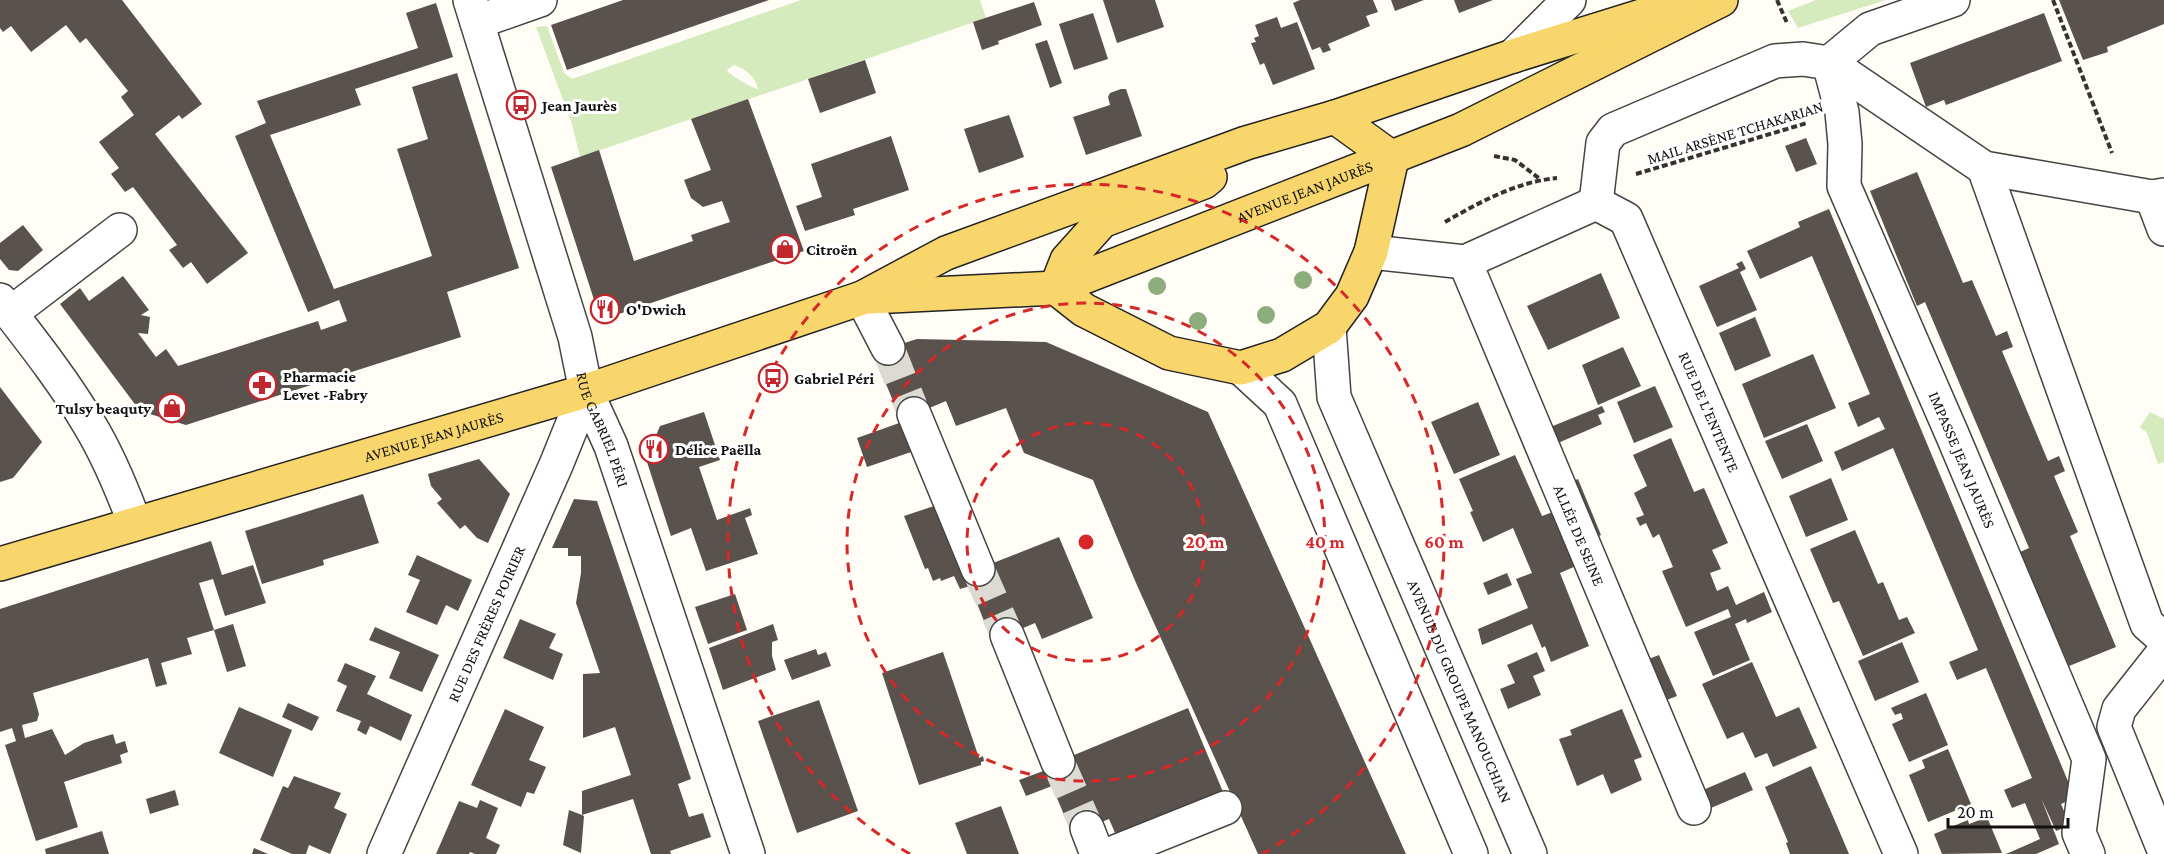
<svg xmlns="http://www.w3.org/2000/svg" width="2164" height="854" font-family="'Crimson Pro',serif">
	<style>
		.green { fill: #d5ebbd; fill-rule: evenodd }
		.building { fill: #5a524d }
		.lines { fill: none; stroke-linecap: round; stroke-linejoin: round }
		.minor-tunnel { stroke: #dbdad3; stroke-width: 33; stroke-dasharray: 33 16; stroke-linecap: butt }
		.minor-casing { stroke: #444; stroke-width: 36 }
		.major-casing { stroke: #222; stroke-width: 36 }
		.path { stroke: #333; stroke-width: 4; stroke-dasharray: 6 3; stroke-linecap: butt }
		.minor { stroke: #fff; stroke-width: 33 }
		.major { stroke: #f9d66b; stroke-width: 33 }
		.tree { fill: #8dad7f }
		.ring { fill: none; stroke: #d62828; stroke-width: 3; stroke-dasharray: 10 8 }
		.labels { text-anchor: middle; stroke-width: 6; stroke-linejoin: round; paint-order: stroke }
		.poi-label { font-size: 16px; font-weight: bold; fill: #111; stroke: #fff; text-anchor: start }
		.street-label { font-size: 16px; fill: #111; stroke: #fff }
		.centre { fill: #d62828; stroke: #fff; stroke-width: 3 }
		.ring-label { font-size: 18px; text-anchor: middle; font-weight: bold; fill: #d62828; stroke: #fff; stroke-width: 6; stroke-linejoin: round; paint-order: stroke }
	</style>
	<rect width="100%" height="100%" fill="#fffdf5"/>
	<!-- green -->
	<g class="green">
		<path d="M801,0H980L986,18L580,157L572,124L536,27L547,26L564,73L572,79ZM734,65C744,68 757,78 758,89C754,89 734,77 729,73L727,70Z"/>
		<polygon points="1816,0 1886,0 1798,28 1788,11"/>
		<polygon points="2150,412 2164,419 2164,462 2158,464 2147,433 2140,427"/>
	</g>
	<!-- building -->
	<g class="building">
		<polygon points="0,0 122,0 202,104 182,119 179,115 155,134 248,253 207,284 191,262 183,268 169,250 177,245 133,187 125,192 111,174 119,168 99,142 134,115 121,97 128,91 86,38 80,43 66,25 31,52 11,26 3,32 0,28"/>
		<polygon points="623,0 769,0 567,70 551,25"/>
		<polygon points="1103,0 1155,0 1164,27 1117,43"/>
		<polygon points="1300,0 1373,0 1378,12 1366,16 1370,26 1328,44 1331,50 1323,53 1320,47 1312,50 1293,3"/>
		<polygon points="1391,0 1424,0 1395,11"/>
		<polygon points="1454,0 1493,0 1459,13"/>
		<polygon points="2059,0 2164,0 2164,24 2107,47 2108,52 2083,60"/>
		<polygon points="1034,2 1042,25 998,41 999,44 982,50 973,22"/>
		<polygon points="436,3 453,57 355,89 361,105 270,135 334,289 432,256 397,149 428,139 412,87 457,73 519,268 447,292 461,337 186,425 140,411 60,304 80,288 89,301 123,276 149,310 141,315 150,317 148,334 138,333 156,357 166,349 178,366 318,321 321,330 347,321 339,300 308,312 235,136 266,123 257,101 418,48 406,13"/>
		<polygon points="1093,13 1108,59 1074,70 1059,24"/>
		<polygon points="2044,13 2062,61 1946,105 1944,100 1926,107 1910,63"/>
		<polygon points="1277,17 1281,28 1297,22 1315,69 1273,85 1264,63 1260,65 1251,43 1256,42 1254,38 1259,36 1255,25"/>
		<polygon points="1047,40 1062,83 1050,88 1035,44"/>
		<polygon points="865,60 876,93 820,113 808,79"/>
		<polygon points="1121,89 1126,89 1142,136 1086,155 1073,117 1110,105 1108,97 1110,93"/>
		<polygon points="748,99 804,251 613,316 597,309 551,167 599,150 634,261 693,241 691,235 730,222 722,201 703,207 691,198 684,180 711,170 691,119"/>
		<polygon points="1009,115 1024,157 979,173 964,129"/>
		<polygon points="891,136 909,190 853,209 855,215 805,231 796,206 822,197 811,164"/>
		<polygon points="1806,138 1817,164 1796,172 1785,146"/>
		<polygon points="1917,172 1963,283 1972,280 1996,336 2007,331 2013,347 2002,351 2048,461 2059,456 2065,471 2054,476 2078,532 2070,536 2116,647 2069,666 2020,552 2029,548 1925,302 1917,306 1870,191"/>
		<polygon points="1829,209 2075,798 2061,804 2070,825 2056,831 2041,798 2059,844 2036,854 2006,854 2040,839 2025,803 2012,808 2004,790 2032,778 1986,668 1957,680 1949,662 1978,650 1893,448 1842,471 1834,452 1885,429 1879,417 1858,427 1848,403 1870,394 1812,256 1760,279 1747,251 1800,227 1798,222"/>
		<polygon points="23,225 43,250 18,271 9,270 0,259 0,243"/>
		<polygon points="1742,261 1746,269 1740,272 1757,310 1717,327 1699,286 1739,268 1736,264"/>
		<polygon points="1601,273 1620,318 1548,350 1527,306"/>
		<polygon points="1755,317 1771,356 1735,371 1719,333"/>
		<polygon points="917,339 1046,342 1208,412 1406,854 1258,854 1136,583 1093,480 1024,453 1006,408 956,426 946,401 901,420 873,353"/>
		<polygon points="1623,347 1641,386 1598,405 1582,365"/>
		<polygon points="1813,354 1836,408 1764,438 1742,384"/>
		<polygon points="1655,386 1673,427 1634,443 1617,402"/>
		<polygon points="0,387 42,442 13,478 0,482"/>
		<polygon points="1478,402 1500,455 1454,474 1431,422"/>
		<polygon points="1602,406 1605,412 1598,415 1602,424 1551,446 1543,430"/>
		<polygon points="704,412 720,460 699,467 717,520 750,508 752,515 745,518 758,554 706,571 691,528 671,536 646,459 660,426"/>
		<polygon points="902,422 914,451 867,467 857,438"/>
		<polygon points="1807,424 1823,461 1782,479 1765,441"/>
		<polygon points="1671,438 1694,492 1704,488 1728,543 1712,550 1721,569 1710,573 1717,591 1728,586 1736,605 1764,592 1772,612 1747,623 1746,619 1735,624 1750,660 1713,676 1694,632 1731,617 1728,609 1686,627 1662,571 1673,567 1659,534 1653,538 1646,523 1640,526 1636,518 1644,515 1634,493 1647,486 1633,455"/>
		<polygon points="1515,455 1542,516 1553,512 1576,566 1560,573 1589,646 1551,662 1545,646 1542,648 1532,624 1482,645 1478,629 1528,608 1516,579 1532,573 1513,528 1483,542 1470,512 1473,511 1459,479"/>
		<polygon points="479,459 510,494 488,543 477,538 465,525 460,529 437,503 442,499 431,486 428,474"/>
		<polygon points="1831,478 1848,520 1806,537 1789,496"/>
		<polygon points="1578,479 1601,535 1590,540 1566,484"/>
		<polygon points="363,494 379,543 323,560 324,565 262,584 245,531"/>
		<polygon points="574,499 597,501 691,779 678,784 689,817 703,813 711,837 670,851 671,854 651,854 633,799 582,815 584,816 581,853 563,845 569,810 582,815 582,791 631,775 615,727 583,738 583,674 600,673 576,603 581,573 581,556 568,556 568,548 552,548"/>
		<polygon points="937,505 965,574 1059,537 1093,618 1042,639 1035,623 992,641 970,586 960,589 954,576 941,581 940,578 933,581 928,568 925,569 904,516"/>
		<polygon points="1855,530 1878,584 1883,582 1899,620 1907,617 1915,633 1863,656 1839,601 1833,603 1810,549"/>
		<polygon points="211,541 222,575 253,565 266,603 225,616 213,579 199,583 214,630 187,638 192,654 161,663 167,684 156,687 148,658 33,693 39,714 37,721 22,725 25,738 52,729 65,755 84,743 113,734 116,744 125,741 128,752 120,755 122,763 64,782 78,827 36,841 5,745 16,741 12,728 0,732 0,609"/>
		<polygon points="417,555 472,580 458,611 446,605 437,625 406,612 420,580 408,575"/>
		<polygon points="1507,573 1512,585 1488,595 1483,583"/>
		<polygon points="735,594 747,630 708,644 695,607"/>
		<polygon points="520,619 556,634 549,648 563,654 553,680 503,658"/>
		<polygon points="233,624 246,666 227,672 214,630"/>
		<polygon points="773,624 778,640 772,642 772,656 776,670 723,690 709,648"/>
		<polygon points="375,627 439,655 422,692 389,678 400,652 369,640"/>
		<polygon points="1902,642 1919,682 1875,701 1858,661"/>
		<polygon points="816,649 818,655 826,652 831,666 792,680 784,660"/>
		<polygon points="943,652 979,758 983,756 984,761 981,762 981,765 919,785 882,673"/>
		<polygon points="1537,652 1545,671 1533,676 1541,695 1508,709 1500,689 1515,683 1507,665"/>
		<polygon points="1659,655 1677,696 1659,703 1641,662"/>
		<polygon points="1752,662 1776,717 1799,707 1817,748 1773,767 1767,753 1755,758 1743,732 1727,739 1702,684"/>
		<polygon points="345,663 376,676 367,694 412,715 401,741 370,726 366,735 357,730 361,721 336,711 347,686 337,681"/>
		<polygon points="1926,693 1948,745 1909,762 1892,724 1903,719 1901,713 1895,715 1891,708"/>
		<polygon points="819,700 858,811 797,833 758,721"/>
		<polygon points="288,703 319,717 312,731 282,717"/>
		<polygon points="239,707 292,730 273,777 219,753"/>
		<polygon points="1188,708 1223,792 1116,835 1109,819 1072,834 1052,786 1026,796 1019,780 1046,770 1045,767"/>
		<polygon points="505,709 544,727 529,760 546,767 534,794 527,792 521,807 471,785"/>
		<polygon points="1622,709 1642,757 1634,760 1642,780 1611,794 1603,774 1577,786 1559,739 1572,735 1570,730"/>
		<polygon points="1948,749 1971,804 1928,822 1909,775 1925,768 1922,760"/>
		<polygon points="1811,766 1835,821 1849,854 1790,854 1786,843 1788,842 1765,787"/>
		<polygon points="1745,772 1753,790 1704,811 1696,793"/>
		<polygon points="294,776 341,793 334,808 347,814 330,854 309,845 306,854 292,854 260,840 283,786 288,788"/>
		<polygon points="175,790 179,805 150,814 146,799"/>
		<polygon points="480,800 498,808 486,838 500,845 496,854 475,854 470,852 469,854 436,854 459,801 477,808"/>
		<polygon points="1001,806 1019,854 967,854 955,823"/>
		<polygon points="1987,817 2002,853 1942,854 1934,834 1968,820 1969,824"/>
		<polygon points="102,831 109,854 46,854 45,849"/>
		<polygon points="254,848 268,854 252,854"/>
	</g>
	<g class="lines">
		<!-- minor-tunnel -->
		<g class="minor-tunnel">
			<polyline points="888,348 914,414"/>
			<polyline points="978,569 1007,635"/>
			<polyline points="1058,762 1087,828"/>
		</g>
		<!-- minor casing -->
		<g class="minor-casing">
			<g id="minor">
				<path id="s1" d="M470,0L575,337L586,391L611,446L748,854"/>
				<polyline points="477,22 540,0"/>
				<polyline points="1513,56 1569,0"/>
				<path id="s2" d="M1829,63L1842,112L1845,144L1844,186L1952,434L2089,759L2079,833L2088,854"/>
				<polyline points="1829,63 1870,29 1953,0"/>
				<polyline points="1984,168 2147,624 2164,639"/>
				<polyline points="2152,197 2164,229"/>
				<path id="s3" d="M1596,203L1626,219L1901,854"/>
				<polyline points="1596,203 1603,143 1613,130 1775,61 1803,59 1829,63 1984,168 2152,197 2164,195"/>
				<polyline points="1371,252 1465,262 1596,203"/>
				<path id="s4" d="M1465,262L1694,808"/>
				<polyline points="862,298 888,348"/>
				<path d="M0,300C31,340 63,380 89,424C108,455 122,489 135,524"/>
				<polyline points="11,313 120,230"/>
				<path id="s5" d="M1329,327L1334,397L1530,854"/>
				<polyline points="1241,368 1280,404 1471,854"/>
				<polyline points="914,414 978,569"/>
				<polyline points="1007,635 1058,762"/>
				<polyline points="2164,652 2119,709 2114,727 2164,850"/>
				<polyline points="1087,828 1097,854"/>
				<path id="s6" d="M384,854L556,465L586,391"/>
				<polyline points="1110,854 1225,808"/>
			</g>
		</g>
		<!-- major casing -->
		<g class="major-casing">
			<g id="major">
				<polyline points="1335,117 1392,158"/>
				<polyline points="1056,288 1084,310 1169,353 1241,368 1282,355 1329,327 1352,296 1371,252 1392,158"/>
				<polyline points="1056,288 1067,260 1102,221 1204,182 1210,177"/>
				<path id="s7" d="M871,297L1056,288L1461,130L1721,0"/>
				<path id="s8" d="M0,564L586,391L862,298L946,253L1246,143L1335,117L1513,56L1693,0"/>
			</g>
		</g>
		<!-- path -->
		<g class="path">
			<polyline points="1777,0 1787,23"/>
			<polyline points="2053,0 2112,153"/>
			<polyline points="1494,156 1515,160 1540,179"/>
			<polyline points="1636,174 1807,123"/>
			<path d="M1445,222C1480,202 1516,182 1557,178"/>
		</g>
		<!-- minor -->
		<use href="#minor" class="minor"/>
		<!-- major -->
		<use href="#major" class="major"/>
	</g>
	<!-- trees -->
	<g class="tree">
		<circle cx="1303" cy="280" r="9"/>
		<circle cx="1157" cy="286" r="9"/>
		<circle cx="1266" cy="315" r="9"/>
		<circle cx="1198" cy="321" r="9"/>
	</g>
	<!-- distance rings -->
	<g class="ring">
		<circle cx="1086" cy="542" r="119"/>
		<circle cx="1086" cy="542" r="239"/>
		<path d="M910 854A358 358 0 1 1 1262 854"/>
	</g>
	<!-- icons -->
	<defs>
		<g id="bus-ring" transform="scale(1.5)"><circle r="9.5" fill="#fff" stroke="#c4262e" stroke-width="1.5"/><path d="M-5-6H5V4H4V6H2V4H-2V6H-4V4H-5ZM-3.5-4V0h7V-4ZM-3.5 1.2v1.5H-2V1.2ZM2 1.2v1.5H3.5V1.2Z" fill="#c4262e"/></g>
		<g id="shop-ring" transform="scale(1.5)"><circle r="9.5" fill="#fff" stroke="#c4262e" stroke-width="1.5"/><path d="M-5-2.5h2.3a2.7 3.5 0 0 1 5.4 0H5L5.5 6h-11ZM-1.5-2.5h3a1.5 2.3 0 0 0-3 0Z" fill="#c4262e"/></g>
		<g id="restaurant-ring" transform="scale(1.5)"><circle r="9.5" fill="#fff" stroke="#c4262e" stroke-width="1.5"/><path d="M-5-6h1v4h1v-4h1v4h1v-4h1v5L-1.5 .5V6h-2V.5L-5-1ZM5-6V6H3V1.5H1.5Q1.5-4 5-6Z" fill="#c4262e"/></g>
		<g id="pharmacy-ring" transform="scale(1.5)"><circle r="9.5" fill="#fff" stroke="#c4262e" stroke-width="1.5"/><path d="M-2-6h4v4h4v4h-4v4h-4v-4h-4v-4h4Z" fill="#c4262e"/></g>
	</defs>
	<g fill-rule="evenodd">
		<use href="#bus-ring" x="521" y="105"/>
		<use href="#shop-ring" x="785" y="249"/>
		<use href="#restaurant-ring" x="605" y="309"/>
		<use href="#bus-ring" x="773" y="378"/>
		<use href="#pharmacy-ring" x="262" y="385"/>
		<use href="#shop-ring" x="172" y="408"/>
		<use href="#restaurant-ring" x="654" y="449"/>
	</g>
	<g class="labels">
		<!-- poi labels -->
		<g class="poi-label">
			<text x="542" y="111">Jean Jaurès</text>
			<text x="806" y="255">Citroën</text>
			<text x="626" y="315">O'Dwich</text>
			<text x="283" y="382">Pharmacie<tspan x="283" dy="18">Levet -Fabry</tspan></text>
			<text x="794" y="384">Gabriel Péri</text>
			<text x="151" y="414" text-anchor="end">Tulsy beaquty</text>
			<text x="675" y="455">Délice Paëlla</text>
		</g>
		<!-- street labels -->
		<g class="street-label">
			<text transform="translate(1735 132) rotate(-17)" y="6">MAIL ARSÈNE TCHAKARIAN</text>
			<text dy="6" stroke="none"><textPath href="#s7" startOffset="452">AVENUE JEAN JAURÈS</textPath></text>
			<text dy="6" stroke="none"><textPath href="#s3" startOffset="244">RUE DE L'ENTENTE</textPath></text>
			<text dy="6" stroke="none"><textPath href="#s1" startOffset="450">RUE GABRIEL PÉRI</textPath></text>
			<text dy="6" stroke="none"><textPath href="#s8" startOffset="452">AVENUE JEAN JAURÈS</textPath></text>
			<text dy="6" stroke="none"><textPath href="#s2" startOffset="423">IMPASSE JEAN JAURÈS</textPath></text>
			<text dy="6" stroke="none"><textPath href="#s4" startOffset="296">ALLÉE DE SEINE</textPath></text>
			<text dy="6" stroke="none"><textPath href="#s6" startOffset="252">RUE DES FRÈRES POIRIER</textPath></text>
			<text dy="6" stroke="none"><textPath href="#s5" startOffset="390">AVENUE DU GROUPE MANOUCHIAN</textPath></text>
		</g>
	</g>
	<circle cx="1086" cy="542" r="9" class="centre"/>
	<g class="ring-label">
		<text x="1205" y="548">20 m</text>
		<text x="1325" y="548">40 m</text>
		<text x="1444" y="548">60 m</text>
	</g>
	<!-- scale -->
	<path d="M1948 818v9h120v-9" fill="none" stroke="#111111" stroke-width="3"/>
	<text x="1957" y="818" font-size="18" fill="#111111" stroke="#ffffff" stroke-width="4.5" paint-order="stroke">20 m</text>
</svg>
